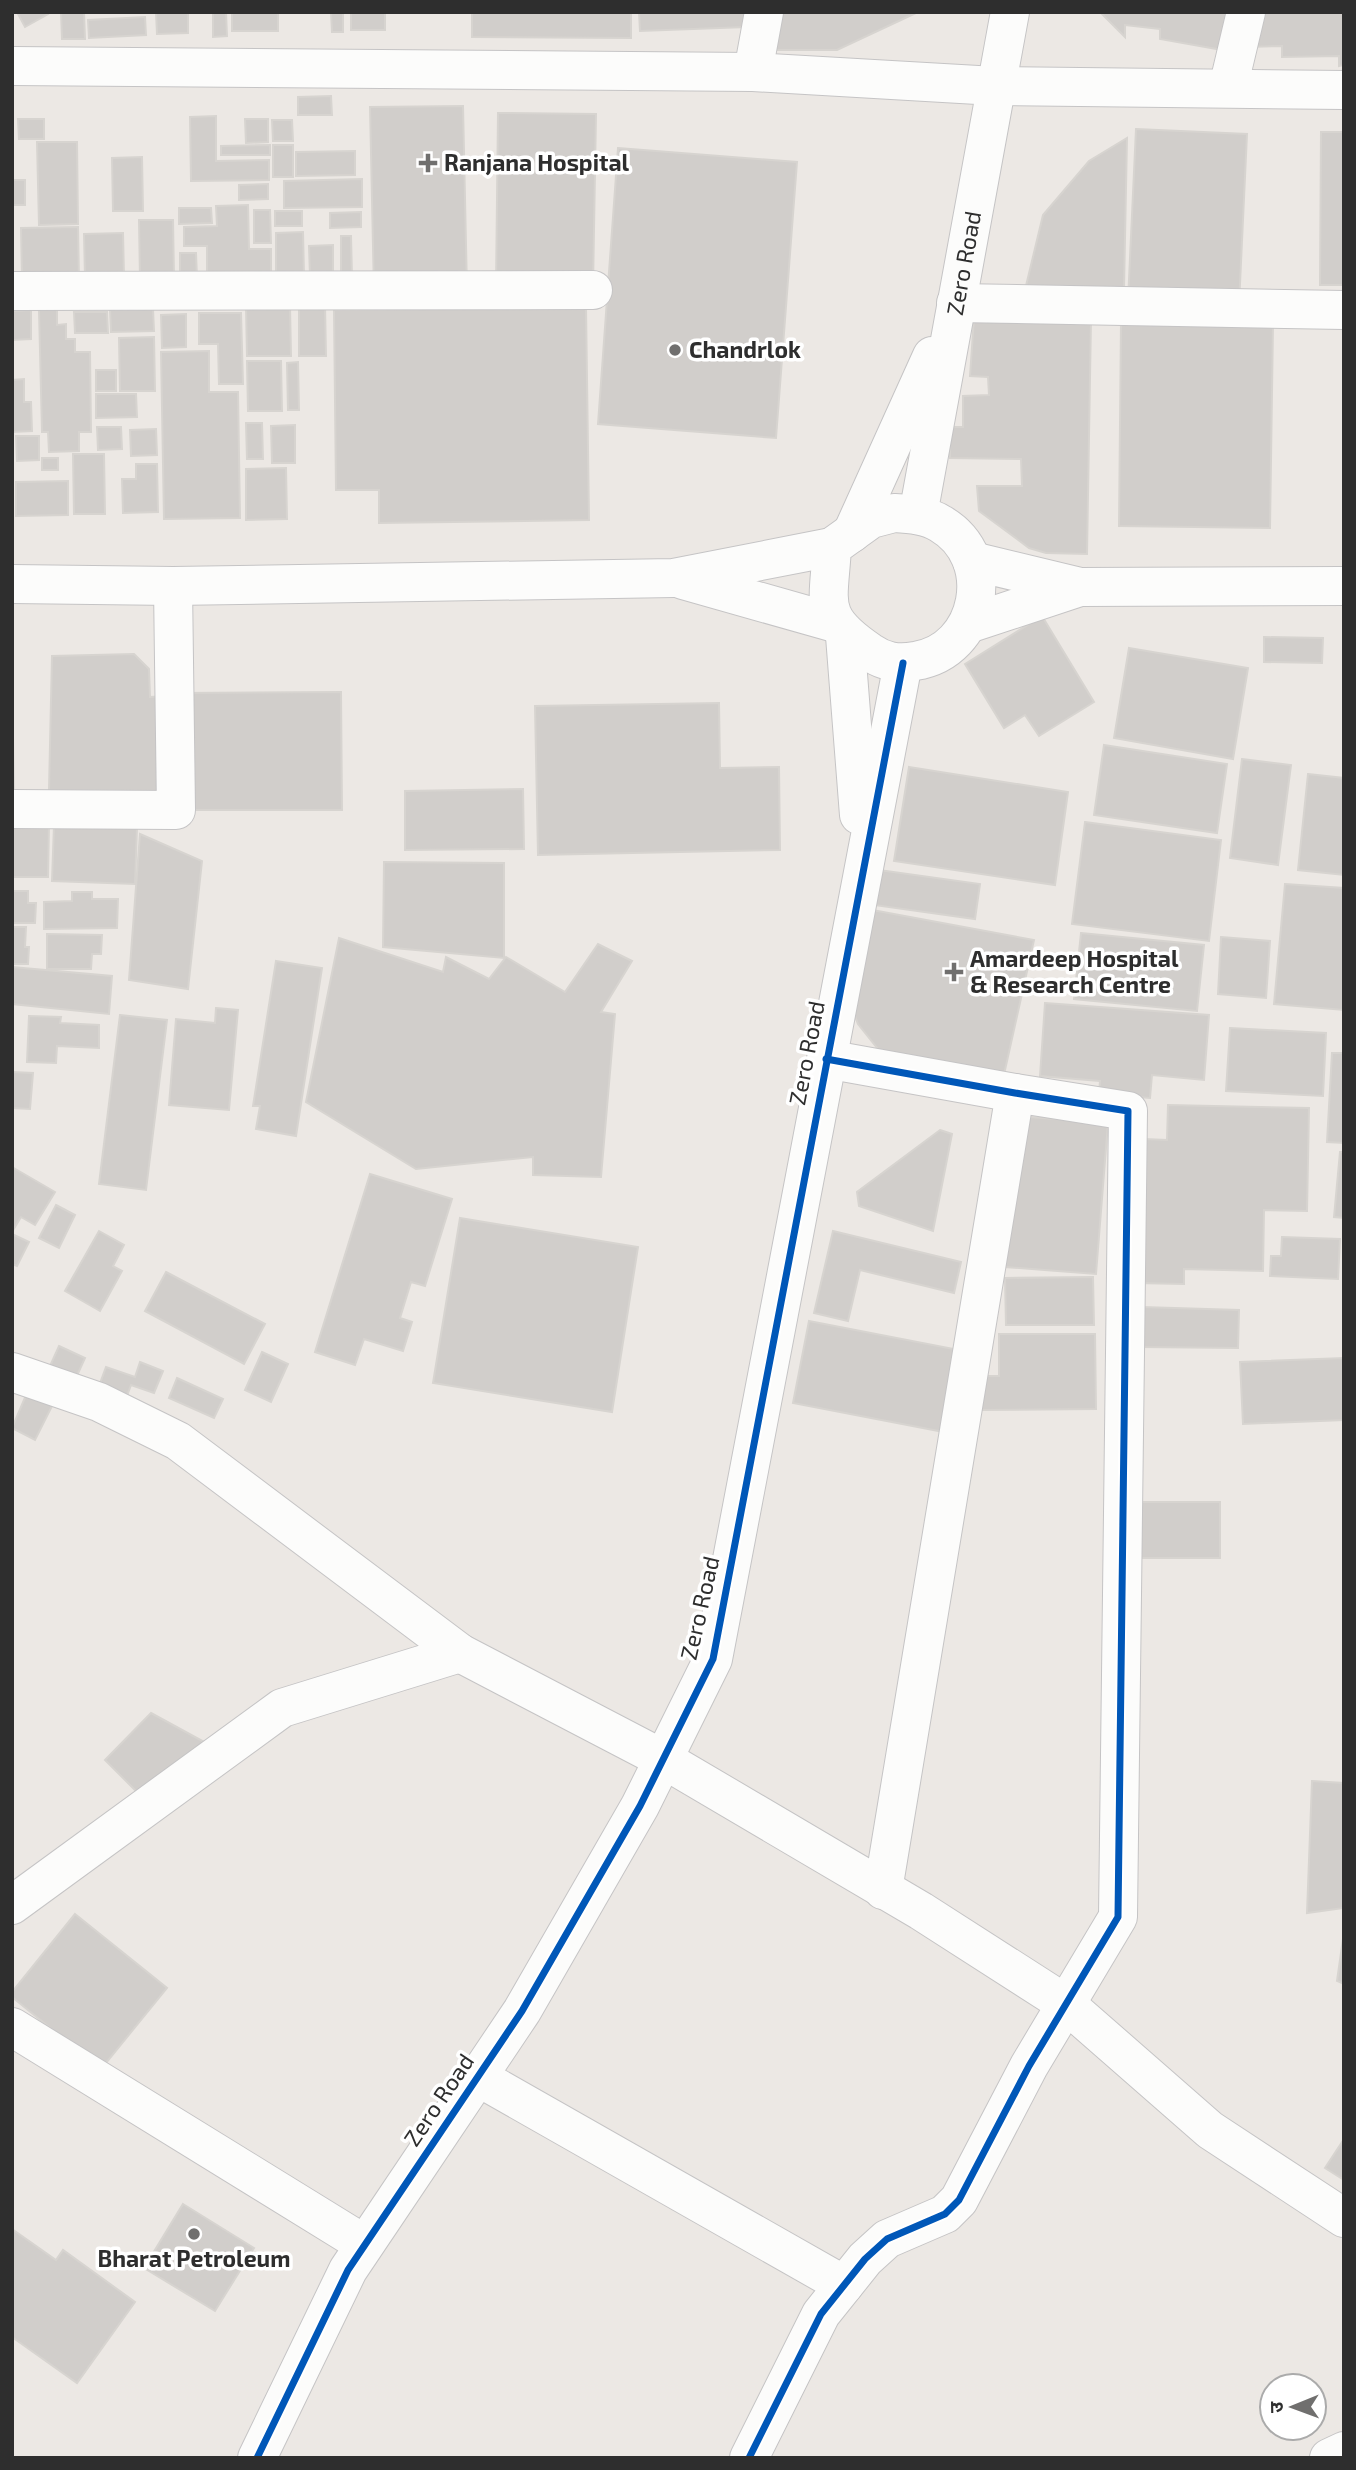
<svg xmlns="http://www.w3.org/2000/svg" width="1356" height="2470" font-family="'Exo 2','Noto Sans Devanagari',sans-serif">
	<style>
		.building { fill: #d1cecb; stroke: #d7d4d0; stroke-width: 2 }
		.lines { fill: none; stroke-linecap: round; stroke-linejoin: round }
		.street-casing { stroke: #c5c4c5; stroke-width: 40 }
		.secondary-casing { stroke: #c5c4c5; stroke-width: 40 }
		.street { stroke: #fcfcfb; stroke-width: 38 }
		.secondary { stroke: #fcfcfb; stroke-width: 38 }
		.cycleway-casing { stroke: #fff; stroke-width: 11 }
		.cycleway { stroke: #0057b8; stroke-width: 7 }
		.poi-dot { fill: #706f6e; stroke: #fff; stroke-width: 2.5 }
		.labels { text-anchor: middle; stroke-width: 7; stroke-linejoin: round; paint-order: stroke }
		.poi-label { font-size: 23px; font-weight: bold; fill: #2e2e2e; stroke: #fff; text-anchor: start }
		.street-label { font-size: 23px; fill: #2e2e2e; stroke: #fff }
	</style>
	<rect width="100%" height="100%" fill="#ece8e4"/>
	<!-- building -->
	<g class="building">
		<polygon points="17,12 47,12 48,14 25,27"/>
		<polygon points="61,12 84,12 85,39 62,39"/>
		<polygon points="156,12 188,12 188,33 157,34"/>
		<polygon points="213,12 226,12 227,36 213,37"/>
		<rect x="232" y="12" width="46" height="19"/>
		<polygon points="331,12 343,12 343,32 332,32"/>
		<rect x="351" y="12" width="34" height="18"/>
		<polygon points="472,12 631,12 631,38 472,37"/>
		<polygon points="639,12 745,12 746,27 640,31"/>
		<polygon points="779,12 918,12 837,50 773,50"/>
		<polygon points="1100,12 1237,12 1228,51 1160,39 1160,29 1125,25 1125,37"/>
		<polygon points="1255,12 1344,12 1344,65 1339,66 1339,56 1282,57 1282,46 1248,47"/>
		<polygon points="145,17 146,35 89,38 88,20"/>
		<polygon points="331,96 332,115 298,115 298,97"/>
		<polygon points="463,106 467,290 374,292 370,107"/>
		<polygon points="498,113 596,114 593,287 496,286"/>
		<polygon points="216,116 216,161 269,160 269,180 191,181 190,117"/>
		<polygon points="18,119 44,119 44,139 19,139"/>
		<polygon points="245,119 268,119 268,142 246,143"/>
		<polygon points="272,120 292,120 293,141 273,141"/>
		<polygon points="1136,129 1247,134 1239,305 1128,301"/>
		<polygon points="1321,132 1344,132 1344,285 1320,285"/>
		<polygon points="1127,138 1124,288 1025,290 1043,215 1089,161"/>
		<polygon points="37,142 77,142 78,224 39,225"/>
		<polygon points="270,145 270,155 221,155 221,146"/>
		<rect x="273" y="145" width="20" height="32"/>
		<polygon points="618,148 797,162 776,438 598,424"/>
		<polygon points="355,151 355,175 296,176 296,152"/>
		<polygon points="142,157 143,211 113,211 112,158"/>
		<polygon points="362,179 362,207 284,208 284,181"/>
		<rect x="12" y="180" width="13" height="25"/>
		<polygon points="268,184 268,199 239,200 239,185"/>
		<polygon points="248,205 249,249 271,249 271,276 207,277 207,246 184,246 184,227 217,226 216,206"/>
		<polygon points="179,208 211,208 212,223 179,224"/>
		<polygon points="254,210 270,210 271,243 254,243"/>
		<rect x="275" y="211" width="27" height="15"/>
		<polygon points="361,212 361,227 330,228 330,213"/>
		<polygon points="139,220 173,220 174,278 140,279"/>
		<polygon points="78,227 79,281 22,282 21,228"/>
		<polygon points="303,232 304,276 276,276 276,233"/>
		<polygon points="123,233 124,277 85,277 84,234"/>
		<polygon points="341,236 351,236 352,277 341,277"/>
		<polygon points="333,245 333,275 310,276 309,246"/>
		<polygon points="180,253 196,253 197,278 180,278"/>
		<polygon points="325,305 326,356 299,356 299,306"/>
		<polygon points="246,306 290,306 291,356 247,356"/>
		<polygon points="586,307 589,520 379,523 379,490 336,490 334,310"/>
		<polygon points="153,309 154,331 111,332 110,310"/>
		<polygon points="31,310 31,339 12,340 12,311"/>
		<polygon points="39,310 57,310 57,325 66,324 66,339 75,339 75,352 90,352 91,432 79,432 79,451 49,452 48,432 42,432"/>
		<polygon points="74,312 107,312 108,333 75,333"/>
		<polygon points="199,313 241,313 243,384 219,384 218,344 199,344"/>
		<polygon points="186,314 186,347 162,348 161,315"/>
		<polygon points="974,318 1091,319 1087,554 1046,553 1029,548 979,511 977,486 1022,486 1021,459 950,458 950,427 963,427 963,396 989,395 988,377 970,376"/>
		<polygon points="1121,322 1273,324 1270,528 1119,526"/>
		<polygon points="154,337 155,391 120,391 119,338"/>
		<polygon points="209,351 209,392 238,392 240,518 164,519 161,352"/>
		<polygon points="247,361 281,361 282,411 248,411"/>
		<polygon points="298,362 299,410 288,410 287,363"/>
		<rect x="96" y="370" width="20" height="21"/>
		<polygon points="24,379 24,402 31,402 32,431 12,432 12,380"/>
		<polygon points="96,394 136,394 137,417 96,418"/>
		<polygon points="246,423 262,423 263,459 247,459"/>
		<polygon points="295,425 295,463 272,463 271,426"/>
		<polygon points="97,427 121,427 122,449 98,450"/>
		<polygon points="156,429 157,455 131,456 130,430"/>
		<polygon points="16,436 39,436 39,460 17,461"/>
		<polygon points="73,454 104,454 105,514 74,514"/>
		<rect x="42" y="458" width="16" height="12"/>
		<polygon points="136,464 157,464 158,512 123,513 122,479 136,479"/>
		<polygon points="286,468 287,519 246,520 246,469"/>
		<polygon points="68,481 68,515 16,516 16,482"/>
		<polygon points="1042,616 1094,702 1039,736 1025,715 1004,728 965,664"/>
		<polygon points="1264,637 1323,638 1322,663 1264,662"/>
		<polygon points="1129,648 1248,668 1233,759 1114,738"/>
		<polygon points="134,654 149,669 150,697 167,696 168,791 49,790 52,656"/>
		<polygon points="12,674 14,800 12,800"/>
		<polygon points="341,692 342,810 179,810 179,693"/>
		<polygon points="719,703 720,768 779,767 780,850 538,855 535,706"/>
		<polygon points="1104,745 1227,764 1217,833 1094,815"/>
		<polygon points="1242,759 1291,765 1278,865 1230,858"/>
		<polygon points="909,767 1068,792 1055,885 894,861"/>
		<polygon points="1308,774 1344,778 1344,875 1298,870"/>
		<polygon points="523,789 524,849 405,850 405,791"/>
		<polygon points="1085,822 1221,840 1209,941 1072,924"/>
		<polygon points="12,823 49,824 48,877 12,877"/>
		<polygon points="54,825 137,828 135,884 52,881"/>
		<polygon points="140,834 202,861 188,989 129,980"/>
		<polygon points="384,862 504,863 504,958 383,947"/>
		<polygon points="879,870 980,884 975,919 874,905"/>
		<polygon points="1285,884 1344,888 1344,1010 1274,1004"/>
		<polygon points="12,891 28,891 28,903 36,903 35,923 12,923"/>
		<polygon points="72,892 92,892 92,899 118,899 117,928 44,929 44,902 72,901"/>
		<polygon points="867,909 1034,940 1003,1079 882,1054 858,1024 846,993"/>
		<polygon points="12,927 26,927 25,947 29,947 28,964 12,964"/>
		<polygon points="1081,933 1204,945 1197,1011 1074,999"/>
		<polygon points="47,934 102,935 101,954 92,954 91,969 47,969"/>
		<polygon points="1221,937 1270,941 1266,998 1218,994"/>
		<polygon points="339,938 443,972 446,957 489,979 506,957 565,992 598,944 632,961 601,1012 615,1014 601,1177 533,1175 533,1157 416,1169 306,1102"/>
		<polygon points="276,961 322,968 296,1136 256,1129 260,1106 253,1106"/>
		<polygon points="12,967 112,976 109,1014 12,1004"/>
		<polygon points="1045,1003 1209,1015 1204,1080 1152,1075 1150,1098 1099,1094 1100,1081 1040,1076"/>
		<polygon points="216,1008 238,1010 229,1110 169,1105 176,1019 215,1023"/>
		<polygon points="120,1015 167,1020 146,1190 99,1184"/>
		<polygon points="29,1016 61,1017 60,1023 99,1025 99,1048 57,1046 56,1063 27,1062"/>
		<polygon points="1230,1028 1326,1033 1323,1096 1226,1091"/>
		<polygon points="1332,1053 1344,1053 1344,1143 1327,1142"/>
		<polygon points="12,1072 33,1073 30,1109 12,1108"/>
		<polygon points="1168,1105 1309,1108 1307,1211 1264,1210 1263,1271 1184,1269 1184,1284 1135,1283 1145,1139 1167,1140"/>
		<polygon points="1017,1116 1108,1123 1096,1274 1005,1267"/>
		<polygon points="940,1130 952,1134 933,1231 859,1206 857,1192"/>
		<polygon points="1340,1152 1344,1152 1344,1218 1334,1217"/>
		<polygon points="12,1167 55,1192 35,1225 21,1217 12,1232"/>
		<polygon points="370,1174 452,1199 425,1286 411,1282 400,1318 412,1322 403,1351 364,1339 355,1365 315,1352"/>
		<polygon points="56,1205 75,1215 59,1248 39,1238"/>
		<polygon points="460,1218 638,1247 612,1412 433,1383"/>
		<polygon points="99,1231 124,1245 113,1266 122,1271 100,1311 65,1291"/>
		<polygon points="833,1231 961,1262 954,1293 860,1270 848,1321 814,1313"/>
		<polygon points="12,1234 29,1242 17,1266 12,1264"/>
		<polygon points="1282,1237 1340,1239 1338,1279 1270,1276 1271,1256 1281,1256"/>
		<polygon points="166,1272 265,1324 244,1364 145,1311"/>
		<polygon points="1093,1277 1094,1325 1006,1325 1005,1278"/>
		<polygon points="1142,1307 1239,1310 1238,1348 1141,1347"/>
		<polygon points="809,1321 964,1351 949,1433 793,1403"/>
		<polygon points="999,1334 1095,1334 1096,1409 980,1410 980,1376 999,1376"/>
		<polygon points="59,1346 85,1358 71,1389 45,1377"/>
		<polygon points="262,1352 288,1364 271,1402 245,1390"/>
		<polygon points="1344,1358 1344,1420 1243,1424 1240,1362"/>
		<polygon points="140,1362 163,1371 154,1393 131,1385 123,1407 95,1397 106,1367 135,1377"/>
		<polygon points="177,1378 223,1399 214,1418 169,1398"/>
		<polygon points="29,1388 55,1400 35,1440 12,1428"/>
		<polygon points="1140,1502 1220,1502 1220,1558 1141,1558"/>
		<polygon points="151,1713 208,1744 148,1803 105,1760"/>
		<polygon points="1312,1781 1344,1783 1344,1908 1307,1913"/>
		<polygon points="75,1914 167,1988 101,2069 12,1997 12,1992"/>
		<polygon points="1344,1932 1344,1984 1337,1981"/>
		<polygon points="1344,2139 1344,2180 1325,2168"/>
		<polygon points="183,2204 254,2248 215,2311 144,2268"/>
		<polygon points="12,2229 56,2260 63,2250 135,2302 77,2383 12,2337"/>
	</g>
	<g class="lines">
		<!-- street casing -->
		<g class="street-casing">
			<g id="street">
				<polyline points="12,66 753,72 995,86 1344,90"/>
				<polyline points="753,72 764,12"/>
				<polyline points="1228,88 1246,12"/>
				<polyline points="12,291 593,290"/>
				<polyline points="956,303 1344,310"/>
				<polyline points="12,809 176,810 173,586"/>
				<polyline points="12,1372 99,1402 178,1441 460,1653 663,1759 921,1911 1066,2004 1210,2130 1344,2218"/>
				<polyline points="883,1890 1015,1093"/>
				<polyline points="12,1905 282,1708 460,1653"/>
				<polyline points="12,2027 364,2244"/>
				<polyline points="478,2077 844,2285"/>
				<polyline points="749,2458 821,2314 865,2259 887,2239 945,2214 959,2200 1029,2066 1118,1917 1128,1111 1015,1093 826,1059"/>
			</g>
		</g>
		<!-- secondary casing -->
		<g class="secondary-casing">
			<g id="secondary">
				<path d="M894,513C910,514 927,515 941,524C999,558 982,651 915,661C898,664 884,662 870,652C817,616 829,604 832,547L871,519Z"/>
				<path id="s1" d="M918,515L1010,12"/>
				<polyline points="852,533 932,356"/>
				<polyline points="972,561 1080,587 1344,586"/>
				<polyline points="683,580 835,623"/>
				<polyline points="12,584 173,586 674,578 832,547"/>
				<polyline points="968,624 1080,587"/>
				<polyline points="845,636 859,815"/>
				<polyline points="257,2458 348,2270 522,2011 640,1806 713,1659 903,663"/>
				<polyline points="1329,2458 1344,2451"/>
			</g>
		</g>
		<!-- street -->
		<use href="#street" class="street"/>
		<!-- secondary -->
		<use href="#secondary" class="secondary"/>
		<!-- cycleway casing -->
		<g class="cycleway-casing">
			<g id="cycleway">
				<polyline points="257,2458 348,2270 522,2011 640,1806 713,1659 903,663"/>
				<polyline points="749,2458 821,2314 865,2259 887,2239 945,2214 959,2200 1029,2066 1118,1917 1128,1111 1015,1093 826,1059"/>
			</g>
		</g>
		<!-- cycleway -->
		<use href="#cycleway" class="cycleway"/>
	</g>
	<!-- markers -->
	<g class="poi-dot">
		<path d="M424.5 152.5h7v7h7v7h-7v7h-7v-7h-7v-7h7z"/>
		<circle cx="675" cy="350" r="7"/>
		<path d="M950.5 961.5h7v7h7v7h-7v7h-7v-7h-7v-7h7z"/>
		<circle cx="194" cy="2234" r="7"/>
	</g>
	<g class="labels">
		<!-- poi labels -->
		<g class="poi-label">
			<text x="444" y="171">Ranjana Hospital</text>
			<text x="689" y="358">Chandrlok</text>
			<text x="970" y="967">Amardeep Hospital<tspan x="970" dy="26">&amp; Research Centre</tspan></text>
			<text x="194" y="2267" text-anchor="middle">Bharat Petroleum</text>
		</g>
		<!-- street labels -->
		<g class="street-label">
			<text dy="8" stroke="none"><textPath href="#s1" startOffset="256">Zero Road</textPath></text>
			<text transform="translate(807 1053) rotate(-79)" y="8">Zero Road</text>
			<text transform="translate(700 1608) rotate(-77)" y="8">Zero Road</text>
			<text transform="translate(439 2100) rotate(-56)" y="8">Zero Road</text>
		</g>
	</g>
	<!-- border -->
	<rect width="1356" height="2470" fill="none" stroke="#2e2e2e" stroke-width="28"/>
	<!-- north arrow -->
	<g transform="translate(1293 2407) rotate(269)"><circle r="33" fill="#ffffff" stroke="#ababab" stroke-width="2"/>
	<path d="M0-5L12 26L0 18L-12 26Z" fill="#706f6e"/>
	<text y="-10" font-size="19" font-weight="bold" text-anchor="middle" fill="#2e2e2e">उ</text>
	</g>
</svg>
